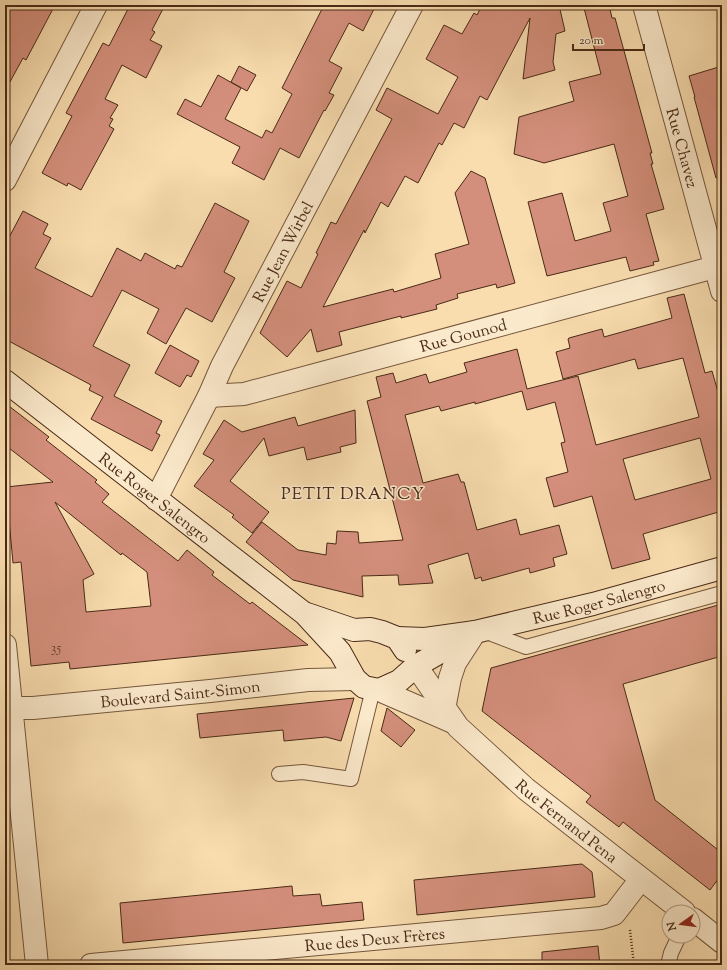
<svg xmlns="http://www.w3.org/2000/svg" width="727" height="970" font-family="'Sorts Mill Goudy',serif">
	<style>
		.building { fill: #d48f7c; stroke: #492a16; fill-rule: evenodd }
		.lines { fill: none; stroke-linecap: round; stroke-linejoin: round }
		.service-casing { stroke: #75573c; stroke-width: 16 }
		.minor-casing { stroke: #75573c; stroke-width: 24 }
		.tertiary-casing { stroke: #75573c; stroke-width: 24 }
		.secondary-casing { stroke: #492a16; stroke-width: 24 }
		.path { stroke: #492a16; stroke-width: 2.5; stroke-dasharray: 1 2; stroke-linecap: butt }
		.service { stroke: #fbe9cb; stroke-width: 14 }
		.minor { stroke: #fbe9cb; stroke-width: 22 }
		.tertiary { stroke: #fbe9cb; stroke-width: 22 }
		.secondary { stroke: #fbe9cb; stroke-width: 22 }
		.labels { text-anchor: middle; stroke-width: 3; stroke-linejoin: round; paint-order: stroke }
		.number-label { font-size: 14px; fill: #6c4330 }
		.street-label { font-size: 16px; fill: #492a16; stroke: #fbe9cb }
		.neighbourhood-label { font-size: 17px; letter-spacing: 1px; fill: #492a16; stroke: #fbe9cb }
	</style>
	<rect width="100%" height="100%" fill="#f9ddaf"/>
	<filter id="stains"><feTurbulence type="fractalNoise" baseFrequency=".005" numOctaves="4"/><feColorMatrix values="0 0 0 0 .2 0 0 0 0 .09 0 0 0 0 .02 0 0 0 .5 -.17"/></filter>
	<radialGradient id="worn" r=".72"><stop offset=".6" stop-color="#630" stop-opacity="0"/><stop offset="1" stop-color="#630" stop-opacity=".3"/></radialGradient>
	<!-- building -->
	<g class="building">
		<polygon points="9,5 55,5 26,60 23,58 5,91 5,13"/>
		<polygon points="130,5 165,5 152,30 155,32 150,40 162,46 146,78 122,65 105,99 118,105 110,118 113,119 109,126 114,129 81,190 68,183 67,186 42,173 72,116 66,113 103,43 109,46"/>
		<polygon points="315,5 376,5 363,31 349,23 329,61 342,68 329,93 334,95 325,111 324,110 299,158 280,148 264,180 232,163 240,147 177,114 185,99 201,107 218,75 241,88 225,119 262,138 266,130 272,133 292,94 282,88 322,9"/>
		<polygon points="482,5 559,5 565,31 556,34 553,62 555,70 523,79 530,18 487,100 480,96 464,128 454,123 442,145 439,143 418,183 405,176 388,207 381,202 365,233 364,230 323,307 393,289 394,292 441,278 435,254 469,244 455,193 471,171 485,178 515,283 497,288 496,284 457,294 458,298 436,305 437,309 401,318 401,316 339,332 342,345 317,352 311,329 287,357 260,333 287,281 301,288 318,254 316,253 331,222 336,224 392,119 376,110 387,88 438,114 458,77 426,59 444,25 462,34 474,13 477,15"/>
		<polygon points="595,5 609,5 612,18 615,18 652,153 650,153 653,164 651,164 664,209 646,214 659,261 653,262 654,265 630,271 626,257 547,276 528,202 562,193 575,241 611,231 603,203 628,196 614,144 544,163 514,154 519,117 574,101 569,82 601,74 584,8"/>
		<polygon points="239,66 256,75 247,91 231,82"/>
		<polygon points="722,66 722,177 716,178 694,97 695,97 689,76"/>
		<polygon points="215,203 249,221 224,272 235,278 212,322 186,308 166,344 147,333 159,309 122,290 93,346 130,365 114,396 162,421 156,433 160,435 152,451 91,419 103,397 89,390 91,385 5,339 5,245 23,211 48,224 43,234 51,238 35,268 92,297 117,248 141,261 145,253 175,269 177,265 182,267"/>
		<path d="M684,294L705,373L712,371L722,406V511L643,534L650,559L612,569L592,496L554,507L546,478L568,472L561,443L565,442L555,402L527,410L522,391L475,404V402L441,411L439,406L405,415L423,483L458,474L461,482H464L477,530L516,519L520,535L559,525L567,554L553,558L555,566L530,573L529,568L482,581L481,577L475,579L468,553L428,565L433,583L399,585L398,575L362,576L363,597L293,580L246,542L262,522L298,550L326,555L327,543L336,544L337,531L358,532L359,543L403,540L367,401L381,397L376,377L393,373L396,383L426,374L429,383L467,372L464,363L517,349L527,389L578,376L596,445L699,417L683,358L638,369L635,359L563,379L556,352L570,348L568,339L569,338L602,329L604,337L672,318L667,298ZM700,438L711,479L635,500L623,459Z"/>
		<polygon points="170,345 199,361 191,377 187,375 180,387 155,373"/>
		<path d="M5,403L49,437L46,440L97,480L95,482L109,494L102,502L178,561L187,550L214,572L212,575L250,604L252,602L308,645L70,669L69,662L31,666L21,562L13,563L6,487L53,482L5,445ZM55,502L121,555L122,553L147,572L151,606L86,612L83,580L94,574Z"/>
		<polygon points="355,410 356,443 340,447 341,452 307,460 304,447 269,456 264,438 230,481 269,512 252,533 232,517 234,515 194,486 214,460 203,454 224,420 242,432 295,417 298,426"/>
		<polygon points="722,604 722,656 623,684 655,800 722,853 722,874 710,890 623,822 619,827 586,802 591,796 482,711 491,668"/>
		<polygon points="354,698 341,741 326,737 284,741 283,730 200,738 197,714"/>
		<polygon points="387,708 415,730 401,747 381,731"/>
		<polygon points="582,864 592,872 595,897 417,915 414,880"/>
		<polygon points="292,886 293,896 320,894 322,906 362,902 364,920 123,943 120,903"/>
		<polygon points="598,946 600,965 542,965 542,952"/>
	</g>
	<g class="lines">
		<!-- service casing -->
		<g class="service-casing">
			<g id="service">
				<polyline points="484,631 526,647 722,593"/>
				<polyline points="279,774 303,772 351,779 373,689"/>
				<polyline points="668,965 671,953 679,936"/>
			</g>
		</g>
		<!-- minor casing -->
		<g class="minor-casing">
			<g id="minor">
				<path id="s1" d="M644,5L722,291"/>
				<polyline points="5,180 96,5"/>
				<path id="s2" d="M209,396L244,394L715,267"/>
				<path id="s3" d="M156,499L209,396L222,366L412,5"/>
				<polyline points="5,645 37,965"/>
				<path id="s4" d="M5,708H33L210,691L308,680L355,679"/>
				<path id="s5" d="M91,965L601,918L614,914L641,879"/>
			</g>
		</g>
		<!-- tertiary casing -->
		<g class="tertiary-casing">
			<g id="tertiary">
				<path id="s6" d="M416,666L458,727L526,789L684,912"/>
				<polyline points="379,690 455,723"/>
				<polyline points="444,709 450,678 455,663 475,632"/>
				<polyline points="693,919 722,942"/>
			</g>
		</g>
		<!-- secondary casing -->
		<g class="secondary-casing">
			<g id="secondary">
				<path id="s7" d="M5,381L305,614L340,652L355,679L364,687L379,690L399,681L416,666L475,632"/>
				<polyline points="307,614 354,630 370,629 382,632 397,638 405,650"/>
				<path id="s8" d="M397,638L425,639L475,632L593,604L722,568"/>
			</g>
		</g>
		<!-- path -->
		<polyline class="path" points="630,930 634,965"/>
		<!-- service -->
		<use href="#service" class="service"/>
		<!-- minor -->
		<use href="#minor" class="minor"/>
		<!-- tertiary -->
		<use href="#tertiary" class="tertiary"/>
		<!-- secondary -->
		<use href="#secondary" class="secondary"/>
	</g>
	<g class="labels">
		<!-- number labels -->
		<g class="number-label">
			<text x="56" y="652">35</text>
		</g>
		<!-- street labels -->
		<g class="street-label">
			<text dy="6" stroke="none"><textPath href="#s1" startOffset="148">Rue Chavez</textPath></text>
			<text dy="6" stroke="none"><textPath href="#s3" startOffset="278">Rue Jean Wirbel</textPath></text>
			<text dy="6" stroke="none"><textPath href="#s2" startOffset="262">Rue Gounod</textPath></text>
			<text dy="6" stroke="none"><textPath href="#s7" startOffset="190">Rue Roger Salengro</textPath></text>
			<text dy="6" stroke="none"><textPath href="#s8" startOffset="206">Rue Roger Salengro</textPath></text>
			<text dy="6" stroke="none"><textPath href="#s4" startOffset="176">Boulevard Saint-Simon</textPath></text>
			<text dy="6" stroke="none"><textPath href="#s6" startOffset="218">Rue Fernand Pena</textPath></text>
			<text dy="6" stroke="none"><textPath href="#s5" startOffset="285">Rue des Deux Frères</textPath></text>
		</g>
		<!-- neighbourhood labels -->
		<g class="neighbourhood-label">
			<text x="353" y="499">PETIT DRANCY</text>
		</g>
	</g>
	<!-- margin -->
	<rect width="727" height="970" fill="none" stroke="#f9ddaf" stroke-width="20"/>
	<rect x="6" y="6" width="715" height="958" fill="none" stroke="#492a16" stroke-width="2"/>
	<rect x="10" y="10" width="707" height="950" fill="none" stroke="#492a16"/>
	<!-- north arrow -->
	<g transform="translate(681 924) rotate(256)"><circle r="19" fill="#fbe9cb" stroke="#b49d83"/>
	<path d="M0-3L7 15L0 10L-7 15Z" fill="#8f2418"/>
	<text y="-6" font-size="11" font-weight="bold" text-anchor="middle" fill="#492a16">N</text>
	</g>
	<!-- scale -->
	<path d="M573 44v6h71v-6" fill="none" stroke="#492a16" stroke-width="2"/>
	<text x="579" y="44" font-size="12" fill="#492a16" stroke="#fbe9cb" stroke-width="3" paint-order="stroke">20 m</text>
	<rect width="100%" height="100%" filter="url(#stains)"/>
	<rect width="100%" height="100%" fill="url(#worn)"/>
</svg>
